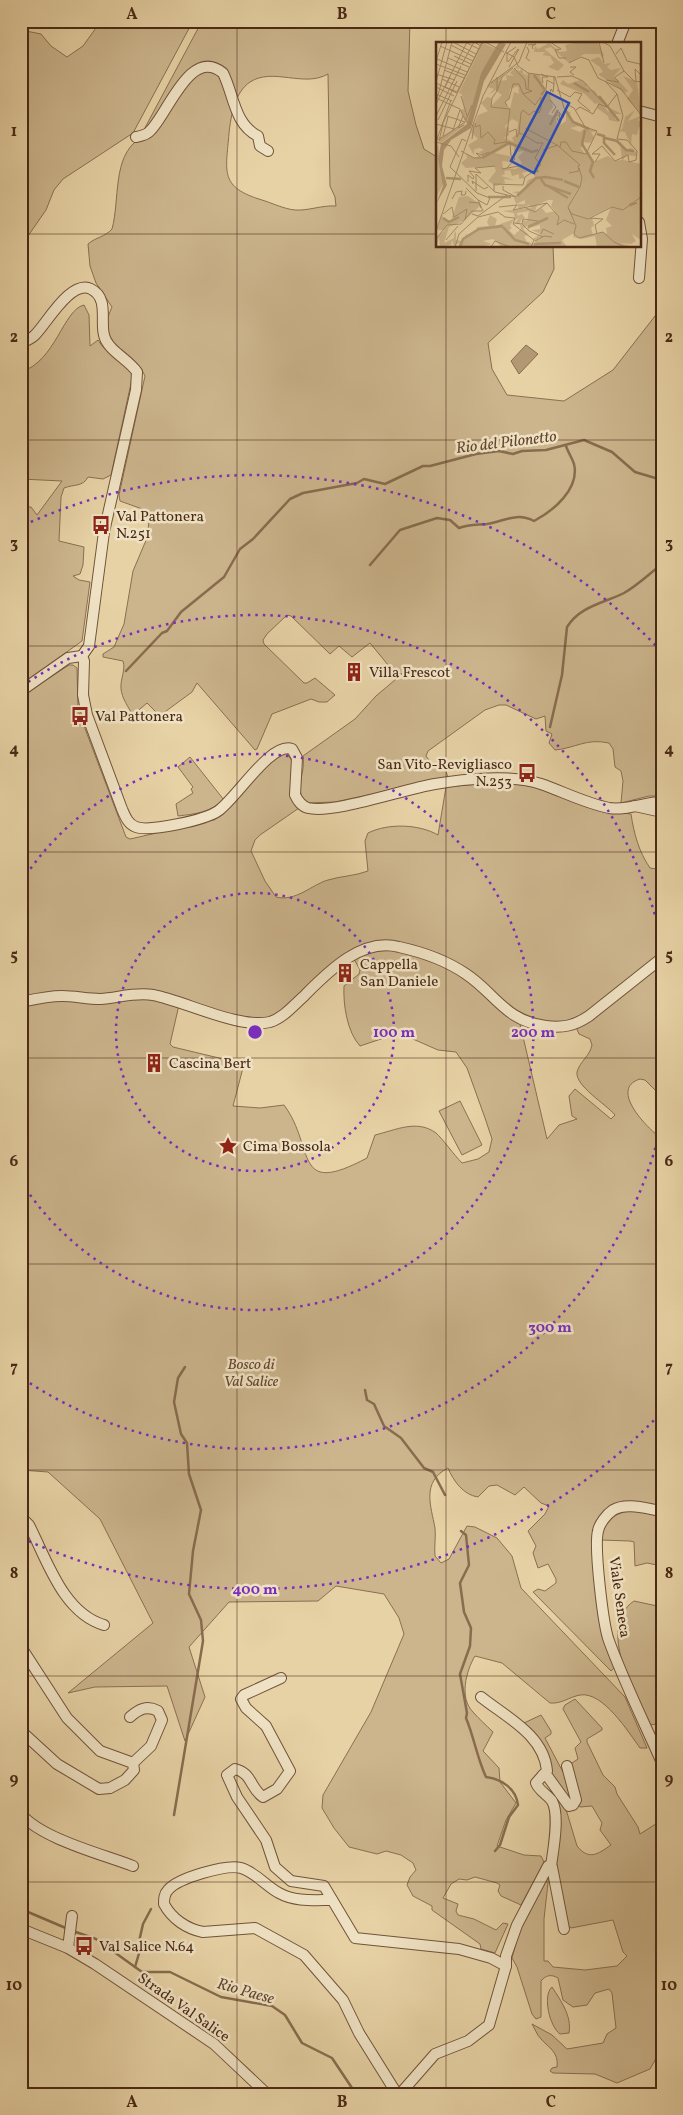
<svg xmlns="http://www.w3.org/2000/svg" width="683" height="2115" font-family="Vollkorn,serif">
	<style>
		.green { fill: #ccb58d; stroke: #8b6f51; fill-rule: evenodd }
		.water { fill: #b29974; stroke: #886c4e }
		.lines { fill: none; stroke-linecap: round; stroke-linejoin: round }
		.stream { stroke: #886c4e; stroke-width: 2.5 }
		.minor-casing { stroke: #715339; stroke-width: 12 }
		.minor { stroke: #efe2c4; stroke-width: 10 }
		.grid { fill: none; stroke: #4a2915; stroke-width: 1; stroke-opacity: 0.55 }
		.ring { fill: none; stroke: #7b2cbf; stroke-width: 2.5; stroke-dasharray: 2.5 5 }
		.labels { text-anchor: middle; stroke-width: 5; stroke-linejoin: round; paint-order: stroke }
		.poi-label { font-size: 15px; fill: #4a2915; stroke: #efe2c4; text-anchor: start }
		.park-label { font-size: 15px; font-style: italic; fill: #64452d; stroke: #efe2c4 }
		.street-label { font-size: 15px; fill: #4a2915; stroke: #efe2c4 }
		.water-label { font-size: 16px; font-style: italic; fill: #64452d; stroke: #efe2c4 }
		.inset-river { fill: none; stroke: #b29974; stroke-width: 2.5 }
		.inset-road { fill: none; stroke: #a88e6b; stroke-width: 1 }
		.view { fill: #1d4ed8; fill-opacity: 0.15; stroke: #1d4ed8; stroke-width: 2.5 }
		.inset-edge { fill: none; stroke: #4a2915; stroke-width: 2.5 }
		.centre { fill: #7b2cbf; stroke: #efe2c4; stroke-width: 2.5 }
		.ring-label { font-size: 15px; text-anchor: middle; font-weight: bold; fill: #7b2cbf; stroke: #efe2c4; stroke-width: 5; stroke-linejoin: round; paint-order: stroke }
		.neatline { fill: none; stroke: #4a2915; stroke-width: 2 }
		.grid-label { font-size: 16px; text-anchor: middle; font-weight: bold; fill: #4a2915 }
	</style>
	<rect width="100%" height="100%" fill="#e7d2a5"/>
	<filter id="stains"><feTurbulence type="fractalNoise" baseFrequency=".004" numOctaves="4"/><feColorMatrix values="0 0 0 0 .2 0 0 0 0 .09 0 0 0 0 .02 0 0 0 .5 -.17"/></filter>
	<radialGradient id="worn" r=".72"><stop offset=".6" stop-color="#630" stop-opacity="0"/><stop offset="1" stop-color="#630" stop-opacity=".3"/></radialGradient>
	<!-- green -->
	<g class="green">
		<polygon points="101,21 193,21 133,133 63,179 54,190 46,210 21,246 21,41 26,31 41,34 51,46 67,57 83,46"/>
		<path d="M202,21H410L408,91L416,125L424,149L437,157V246H553L554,269L543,292L488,343L492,369L507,395L564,401L613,370L662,307V796H649L621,803L623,781L621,771L615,767L613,749L609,743C586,738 576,748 555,750L549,743L552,734L546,731L545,716L536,719L506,705H499L485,710L428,751L426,756L432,764H444L448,778L335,802L306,803C293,788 306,774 303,756L355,719L376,696L402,674L393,671L370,643L352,657L339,646L330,654L291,616L287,615L267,634L263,640L264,644L304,683H307L315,678L335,695L327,702H319L311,699L272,714L257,749L255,750L197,683L192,692L162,714L159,715L147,703L133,715C128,707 122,698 121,689C120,679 126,670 123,661L103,657V654L114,647L124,624L133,571L147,538L149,522L145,510L120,501L119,495L145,376C133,347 93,346 112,307L96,283L90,266L88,244C96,237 105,237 112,229C120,200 112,157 139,139ZM328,74L330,186L335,197L336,206C322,205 308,211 295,210C284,209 272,203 262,200C219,187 226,172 229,133C231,115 235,92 250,82C273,67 304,88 328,74Z"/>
		<path d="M84,305L89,315L90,346L98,340C107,355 122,360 133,374L111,475L103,479L88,477C83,487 74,484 64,488L61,497L59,541L84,547L83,565L80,574L73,576L79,580L90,582L82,641L21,685V507H31L37,515L62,481L21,479V372C56,361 63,310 84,305Z"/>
		<path d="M69,665H73L77,668L78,710L126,837L130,839L214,820L222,815L270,762L286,752L292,761L290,793L299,808L260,835L255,840L251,851L265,881L276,897C296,902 311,885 328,880C341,876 355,876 368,871L365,841L368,833C388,823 419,824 438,835L446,787C475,784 506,781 535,787C567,794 597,812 631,814C634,834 639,852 650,868L662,870V954L580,1019L551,1024L517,1016L457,964L373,945L287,1009L267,1019L230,1015L168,997L101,995L21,1000V696Z"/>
		<path d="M190,757L224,800C210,812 196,814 178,816L176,804L193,793L191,789L193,787L178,767Z"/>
		<path d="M378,950L402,951L454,970L520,1024L547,1139L559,1125L577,1119L572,1116L569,1096L575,1089L611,1119L615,1115C606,1104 575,1086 577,1072C580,1061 590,1056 592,1045L590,1039L579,1034L576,1027L662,961V1097L645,1080L640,1079C608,1089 648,1129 662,1139V1566L647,1563L635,1566L634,1542L630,1541L601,1540C603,1524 612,1514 628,1511L624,1501L609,1506L595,1526L614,1668L611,1671L533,1592L538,1589L545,1591L556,1583V1579L548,1564L538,1568L533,1553L536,1546L528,1531L545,1514L549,1506L541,1503L524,1487L515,1495L497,1485L489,1486L478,1497C463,1495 453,1480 448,1468C421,1482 431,1506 435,1528C436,1537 434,1547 435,1556L441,1563L449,1559L467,1526L475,1527L497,1538L512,1556L521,1588L625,1697L647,1748H640C629,1733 603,1691 580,1695C569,1697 562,1704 550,1703L502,1663L475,1656C466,1671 459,1698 473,1712C479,1719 486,1725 493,1732L483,1751L499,1768L500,1782L516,1803L506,1820L497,1846L524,1855L541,1856L544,1862L521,1905L501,1896L498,1891L500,1885L497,1883L475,1877L467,1880L459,1879L451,1884L443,1898L458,1904L456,1911L458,1915L474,1919L496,1930L503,1923L508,1924L495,1953L481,1949L480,1944L432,1910V1906L413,1896L407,1885L410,1877L416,1870L413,1863L401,1855L386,1851L377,1854L349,1847L334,1828L322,1808L323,1795L371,1712L404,1634L399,1618L384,1594L336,1586L318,1601L229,1602L189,1647L205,1697L185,1741L167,1686L95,1687L68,1693L153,1623L100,1519L48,1472L21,1470V1005L47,1000L144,996L179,1005L170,1044L173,1047L244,1064L233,1106L260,1108L284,1105C316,1148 292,1198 367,1158L375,1135C396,1130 417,1119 436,1133C442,1138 454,1155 462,1163L478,1159L489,1152L492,1139L485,1118L467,1068L456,1052L438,1050L406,1036H390L360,1046C347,1032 343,1004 344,986L359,974L360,970L354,959Z"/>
		<polygon points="460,1101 482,1145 462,1155 439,1111"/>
		<path d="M634,1601L662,1607L660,1727L657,1724L649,1725C635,1694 596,1627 634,1601Z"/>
		<path d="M575,1699L602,1728V1730L587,1739V1742L603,1775L615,1787L617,1794L638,1827L640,1834L662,1820V2048L650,2069L617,2083L595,2074L553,2073L550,2071L552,2068L557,2067C559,2052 549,2048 541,2039C537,2035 535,2029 532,2024L552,2035L567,2049L603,2043L607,2034L616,2028L612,1993L609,1989L595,1993L587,2005L573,2007L563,2000L558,1978C551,1974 546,1975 541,1981V2017L536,2019L532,2014L517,1967L512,1958L522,1922L549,1874L544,1919V1961H548L553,1967L585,1970L617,1966L627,1956L623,1952L613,1920L571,1928L568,1925L555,1878V1798L558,1796L565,1806L577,1846C589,1861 598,1854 611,1845L600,1830L602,1823L592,1806L580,1807L577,1803L569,1765L578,1759L575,1748L581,1742L563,1709L565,1705Z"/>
		<polygon points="541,1715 551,1731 551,1734 545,1738 564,1774 570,1798 552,1779 524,1723"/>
		<path d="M552,1987C561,2001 572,2016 569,2033L560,2034C550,2027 542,1996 552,1987Z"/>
	</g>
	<!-- water -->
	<polygon class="water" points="526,345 538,354 519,374 511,361"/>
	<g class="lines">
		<!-- stream -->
		<g class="stream">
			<path d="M370,565L400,530L437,518L450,520L459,528C469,524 477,525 487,524C505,521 516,512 534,521C553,511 580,489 574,464C572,458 568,452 566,446"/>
			<polyline points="126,671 162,633 167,631 181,612 224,577 240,549 253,539 290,499 303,493 357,483 364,479 385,484 423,466 430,466 476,454 499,451 513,454 522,451 546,450 584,440 612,452 635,472 662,480"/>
			<path d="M550,727L562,675L567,627C580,606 604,603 624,593C638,585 649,574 662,564"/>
			<polyline points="365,1390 367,1400 374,1404 384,1426 401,1438 424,1468 433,1472 445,1495"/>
			<path d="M461,1531L466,1535L469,1565L460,1583L464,1612L471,1628L470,1646L460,1674L467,1713L466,1718C474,1737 477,1758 486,1777C501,1779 516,1788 518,1805L509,1817L500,1845L495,1851"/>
			<polyline points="174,1815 203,1641 201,1620 189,1594 193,1551 201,1510 189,1474 187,1443 181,1434 174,1402 178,1378 185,1367"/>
			<polyline points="21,1909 68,1929"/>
			<polyline points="73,1931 96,1939 142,1972 170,1972 221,1997 272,2006 285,2015 302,2043 332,2058 356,2094"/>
			<polyline points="135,1967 140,1950 138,1946 143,1924 151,1909"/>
		</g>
		<!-- minor casing -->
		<g class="minor-casing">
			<g id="minor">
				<polyline points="21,30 26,21"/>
				<polyline points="617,44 626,21"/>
				<polyline points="639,111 662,117"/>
				<path d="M136,137C141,136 147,135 150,131C168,114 190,46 223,73C234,95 234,124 258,136L260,146L268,151"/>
				<polyline points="639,278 642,239 639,222"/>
				<path d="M21,343C26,341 31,339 35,335C47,323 71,279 91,289C109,298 100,320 104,335C107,350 128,359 137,372L136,390L104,532L89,646L82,656"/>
				<path d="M82,656L84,661L83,695L87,715L122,809C125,816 128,824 136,827C150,832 205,820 218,811C236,799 271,741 292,749L297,758L295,795C298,801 301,806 308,808C334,814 404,789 435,784C464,779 513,774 541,784C564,792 585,803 609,808C627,811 644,802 662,802"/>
				<polyline points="21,691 68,658 82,656"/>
				<polyline points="635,806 662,812"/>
				<path d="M21,1002C35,999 48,996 62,996C75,996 87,999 100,999C118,998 134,992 153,995C185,1001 238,1029 270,1022C283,1018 293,1006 303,997C327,973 361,937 399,947C422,952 447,961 466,974C496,994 505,1021 546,1026C563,1028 574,1026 589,1016L662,958"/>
				<path d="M662,1511C647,1509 627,1502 613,1510C607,1514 599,1524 598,1531C594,1547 603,1625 609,1641C624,1682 644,1722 662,1763"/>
				<path d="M21,1517L29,1525C47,1560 63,1613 104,1625"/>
				<polyline points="21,1647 67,1718 100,1751 133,1763 134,1770 125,1780 110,1788 99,1789 57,1764 21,1731"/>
				<path d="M281,1678L244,1695L241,1699L246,1708L266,1726L290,1771L277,1789L263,1797C250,1788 252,1773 235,1769L227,1775L237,1797L266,1840L275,1867L291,1881L324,1886L355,1938L459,1949L491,1958L506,1966"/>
				<path d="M481,1697C506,1717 544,1735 547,1771L543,1775"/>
				<path d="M130,1717C139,1709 147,1705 158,1711L162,1720L151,1746L133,1763"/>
				<path d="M21,1814C42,1839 102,1854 133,1866"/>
				<path d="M551,1866C553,1851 560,1815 552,1801C547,1794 539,1791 536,1783L543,1775L548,1777L569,1806L573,1805L576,1800L567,1766"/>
				<path d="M332,1900C314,1900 295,1902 279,1893C266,1886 255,1872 241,1868C226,1864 178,1878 168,1890C164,1894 164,1899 164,1904C172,1919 187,1929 203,1932L255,1928L304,1955L343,2000L359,2033L397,2094"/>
				<polyline points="21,1929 68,1948 95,1964 214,2044 267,2094"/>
				<polyline points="68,1948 72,1916"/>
				<polyline points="400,2094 435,2054 468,2041 489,2025 506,1966 506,1956 517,1925 548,1866 552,1867 564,1929"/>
			</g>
		</g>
		<!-- minor -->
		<use href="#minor" class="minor"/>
	</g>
	<!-- grid -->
	<path class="grid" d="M237,21V2094M446,21V44M21,234H437M639,234H662M446,246V2094M21,440H662M21,646H662M21,852H662M21,1058H662M21,1264H662M21,1470H662M21,1676H662M21,1882H662"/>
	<!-- distance rings -->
	<g class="ring">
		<circle cx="255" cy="1032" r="139"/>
		<path d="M22 881A278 278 0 1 1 22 1183"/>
		<path d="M661 1126A417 417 0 0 1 22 1378M22 686A417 417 0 0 1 661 938"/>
		<path d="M659 1415A557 557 0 0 1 24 1539M24 525A557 557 0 0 1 659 649"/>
	</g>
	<!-- icons -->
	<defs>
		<g id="bus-bare" transform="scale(1.5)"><path d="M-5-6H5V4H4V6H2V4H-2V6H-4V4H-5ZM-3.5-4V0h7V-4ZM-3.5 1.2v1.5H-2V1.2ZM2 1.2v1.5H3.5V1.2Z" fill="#8f2418" stroke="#efe2c4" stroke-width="2.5" paint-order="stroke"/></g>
		<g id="building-bare" transform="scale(1.5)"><path d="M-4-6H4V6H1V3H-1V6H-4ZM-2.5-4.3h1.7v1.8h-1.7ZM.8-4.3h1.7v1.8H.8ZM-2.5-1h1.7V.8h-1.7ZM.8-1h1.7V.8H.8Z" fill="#8f2418" stroke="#efe2c4" stroke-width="2.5" paint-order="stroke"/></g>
		<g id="sight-bare" transform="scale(1.5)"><path d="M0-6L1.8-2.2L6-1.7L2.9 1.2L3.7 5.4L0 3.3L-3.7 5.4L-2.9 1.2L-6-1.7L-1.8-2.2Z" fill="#8f2418" stroke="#efe2c4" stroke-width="2.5" paint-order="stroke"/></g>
	</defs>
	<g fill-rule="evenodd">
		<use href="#bus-bare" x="101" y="525"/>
		<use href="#building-bare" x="354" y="672"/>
		<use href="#bus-bare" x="80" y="716"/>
		<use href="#bus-bare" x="527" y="773"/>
		<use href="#building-bare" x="345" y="973"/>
		<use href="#building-bare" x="154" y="1063"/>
		<use href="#sight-bare" x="228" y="1146"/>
		<use href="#bus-bare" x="84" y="1946"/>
	</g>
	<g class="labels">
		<!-- poi labels -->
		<g class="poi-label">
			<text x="116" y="521">Val Pattonera<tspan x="116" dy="17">N.251</tspan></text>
			<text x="369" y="677">Villa Frescot</text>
			<text x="95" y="721">Val Pattonera</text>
			<text x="512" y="769" text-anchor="end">San Vito-Revigliasco<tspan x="512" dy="17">N.253</tspan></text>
			<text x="360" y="969">Cappella<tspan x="360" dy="17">San Daniele</tspan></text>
			<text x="169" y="1068">Cascina Bert</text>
			<text x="243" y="1151">Cima Bossola</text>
			<text x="99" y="1951">Val Salice N.64</text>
		</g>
		<!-- park labels -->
		<g class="park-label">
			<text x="251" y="1369">Bosco di<tspan x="251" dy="17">Val Salice</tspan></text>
		</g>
		<!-- street labels -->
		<g class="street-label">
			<text transform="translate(620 1597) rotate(82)" y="5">Viale Seneca</text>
			<text transform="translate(184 2007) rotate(35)" y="5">Strada Val Salice</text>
		</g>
		<!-- water labels -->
		<g class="water-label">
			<text transform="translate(506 441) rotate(-7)" y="6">Rio del Pilonetto</text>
			<text transform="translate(246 1990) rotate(16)" y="6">Rio Paese</text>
		</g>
	</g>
	<!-- overview -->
	<g transform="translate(436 42)">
		<rect width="205" height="205" fill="#e7d2a5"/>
		<path d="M143,0H161L168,13L166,16L164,12H148L133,21L115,5L108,7L128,23L122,29L112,25L118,21L114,14L106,13L110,10H98L99,4L102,7L113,1L124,10L131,9L129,3ZM47,1L60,7L45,31L32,80L5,101L1,97L30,81L24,68L28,67L26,52L23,51ZM163,15L168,22L175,21L171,25L175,28L185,26L178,34L192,49L189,51L162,32L167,30L164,25L154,18ZM81,24L83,27L80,26L79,28L84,29L86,26L88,33L91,31L89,36L92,32H103L109,48L108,52L114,53L117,65L112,72L117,74L121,71L124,74L120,75L121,82L124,83L130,79V68L135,71L133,73L136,79L147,83L134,86L144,90L149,86L161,89L155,90L158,96L153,101L148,100V106L144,105L149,112L155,109L153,111L157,120L172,114L179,119L186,118L184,100L189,108L195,106L200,110V114L190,113L187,118L205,122V198L196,192L200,199L195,202L183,201L200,205H161L159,194L146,197L137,195L138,191L126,198L131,205H74L65,204L57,197L47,199L56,202L44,205H23V201L18,204L16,198L15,203L4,205L3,195L1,202L0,196L9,188H1L6,172L7,176L15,179L23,155L32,154L45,163L29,178L13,185L8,201L18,196V192L20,189V198L27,199L30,194L29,192L32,193L40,189L41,185L53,184L51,180L54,173L61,177L59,184L78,177L74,184L76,186L73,188L78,193L85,187L84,182L87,184V178L91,179L93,169L81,171L82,174L86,172L89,176L86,177L83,182L79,181L83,176L79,178L78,171L66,169L96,166L93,163L83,167L81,162H89V158L80,162L78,156L82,152L76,150L87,149L92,138L99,135L96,128L86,131L89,136L83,137V132L76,134L74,128L68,129L69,132L65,134L78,138L68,137L69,141L60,144L52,139L60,129L58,124L30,126L25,121L31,116L30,111L37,116L47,113L43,110L48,108L44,106L39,107L42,110L38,107V113L32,103L42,97L35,90L42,73L52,69L45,61L51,55L55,56V64L66,53L62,50L58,57L62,50L60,48L52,53L58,47L51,45L53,41L70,30L63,39L71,38L70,33L78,34L74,31ZM82,44L83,52L78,50L74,67L69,60L73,57L74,47ZM76,77L82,80L81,92L76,96L78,100L68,96L73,93V86L71,84L69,87V84ZM74,102L78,103V110L88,109L82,115L86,121L80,127L67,126L66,119L77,120V115L59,111ZM112,158H117L115,164L119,169L110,171L106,166L99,170L101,163ZM175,165L170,178L176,184L170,186L171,192L166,190L157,193L155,186L158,183L156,176H152ZM92,183L91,187L93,189V186L104,183V187L96,188L104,192L97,197L101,202L91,200L88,194L93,193L87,187ZM187,34L201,40L205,72L191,57L197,48ZM127,38L132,42L144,38L152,43L150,45L159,49L172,70L176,67L186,72H180L178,76L182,80L173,78L172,74L161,66L162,61L159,62L149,52L124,42ZM199,68L192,79L205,74L202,78L205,81V89L203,84L201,93L196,92L195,104L189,90L182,89L186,87L189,75L199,68L201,70ZM2,102L7,142L0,156V109Z" fill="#ccb58d" fill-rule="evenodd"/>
		<path d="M63,0L70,2L48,39L35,86L15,98L8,108L6,124L11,143L0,162L7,144L2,117L5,102L31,82L45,31Z" fill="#b29974"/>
		<path class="inset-river" d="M48,28L63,10M98,33L109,48L105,53M138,41L153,50M163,54L183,79M130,69L137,80L153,87M114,83L122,68M149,88L146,102L157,120L154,129L158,136M161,92L168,94V101L179,113M169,96L181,99L190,108L198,109M46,116L73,101L96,110L102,108M10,136L25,137M105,137L109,143L135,152M128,139L143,145M110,143L132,156M81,154L100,136L110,135L127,138M52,155H75M7,176L13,180L23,175M67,185L79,198L93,202M92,185L112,176M98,202L125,201M24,205L27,197L43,187L67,184"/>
		<path class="inset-road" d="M17,0L40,12M29,0L43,7M49,0L68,10M114,0L125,7L119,8L123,16H130M163,0L168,21M167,0L174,4L188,29L179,35M15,3L38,15M92,3L100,2L96,4L97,7M4,4L37,19M91,5L93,9L90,16L94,19M69,10L78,15L82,24L92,31M180,12L185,6L191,19L204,22L205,27M18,14L35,22M12,16L33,25M1,17L31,30M0,19L6,0M71,20V11L80,5M72,20L82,7M133,21L145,15L153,18L162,36L185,47L205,73M0,22L29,33M26,22L38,0L45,4M73,25L83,7M134,25H140L134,30L138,33M78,26L89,38L90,47L96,49L87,52M8,28L28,36M188,29L198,39L205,40M92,31L119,35L128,66L130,68L132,63L138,66L149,85L161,89L150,112L136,109L130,100H125L124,105M0,32L19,38M105,32L112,35H106L107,41M14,35L9,45L21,50L47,0M61,35V49L56,56L55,65L74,67M121,35L136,34L147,39L171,65M6,37L23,45M170,38L183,40L179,36M169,39L181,52M200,39L199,27L205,33M0,40L11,0M0,41L21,51M55,41L83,20L91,0M0,45L18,54M110,47L111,38L118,42V34M92,48L93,31M121,48L134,55L139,50L146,52L142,59L154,69M61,49L66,35L77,26M114,51L115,47L117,50L118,42M0,52L16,59M25,54L31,74M0,56L24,67L30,79L38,84L36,97M1,57L16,0M114,58L120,65L116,71M0,62L31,0M71,64L69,60L73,57L77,42H83L87,52M171,65L181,52M140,68L144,65L157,72L163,62L171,65M85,71L87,68L93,73L98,69L103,71L105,67V55L99,63L87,52M0,74L25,24M11,74L29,80M27,74L22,86L28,83M121,76L124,82L123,70L127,76L130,68M2,78L21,39M30,78L36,63M39,81L40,85L44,83L45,96L52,90L59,98L58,102L70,100L74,67M0,82L18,87M6,83L46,0M89,86L121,103M17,88L24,68M83,91L85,71M7,94L12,75M4,97L29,80M3,99L7,82M30,99L26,97L14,125L41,151L54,156L51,163L42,158L47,169M0,100L15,58M0,100L15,104L23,115M70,100L74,101L75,114L79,117L71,126M121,103L144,123L142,124L143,129L133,131M107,108L122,103M25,109L38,116H45L40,111L46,113L53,110M159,120L164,112H156L166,104L179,119L192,113L193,120L200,118L201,109L191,98L181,97L187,74L181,52M0,123V140M39,126L59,124M143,126L146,136L144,145L132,165L140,184L138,192L143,196M66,127L83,124M32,140V133L37,137L38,135L33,129L45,131L39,126M37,142L36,139L48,147L52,145M67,144V148L80,155L71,153M30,146L42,158M58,149V142L87,143L89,135L98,129L102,130L101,126L105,123L99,116L107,101H101L88,93L83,91L81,95L80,87L73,90M16,157L20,150L26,149L25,153H29L30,149M33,160L43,161L45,166M193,162L201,161L194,164M63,165L81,163L77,168L111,161M88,165L99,170L111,161L123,175L121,183L128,178L138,182M132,166L136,172L152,177L176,165L187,168L205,155M7,172L16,165L18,175L31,167L29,178M36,172L42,174L71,153L59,150L40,132V149M154,176L167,177L159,183L161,192M78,181L86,182L93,189L107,195M86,182L87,177L102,179M0,189L47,54L75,0M105,192L107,187L118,192M143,196L167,190L178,200L189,205M0,197L11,183L25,182L36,169H46M10,198L22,184M99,199L108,194L116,195M19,205L23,192L42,175L62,170L69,175L79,176L77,182L98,198L95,205M55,205L59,199L74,205"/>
		<path class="view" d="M111,50L133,61L98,131L75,119Z"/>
		<rect width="205" height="205" class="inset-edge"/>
	</g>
	<circle cx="255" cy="1032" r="8" class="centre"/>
	<g class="ring-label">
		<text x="394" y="1037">100 m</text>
		<text x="533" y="1037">200 m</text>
		<text x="550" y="1332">300 m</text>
		<text x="255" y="1594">400 m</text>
	</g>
	<!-- margin -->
	<rect width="683" height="2115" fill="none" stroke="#e7d2a5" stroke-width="55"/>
	<rect x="28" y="28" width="628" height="2060" class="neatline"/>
	<g class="grid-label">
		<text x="132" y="19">A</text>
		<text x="342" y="19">B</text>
		<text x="551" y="19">C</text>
		<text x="14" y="136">1</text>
		<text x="669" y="136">1</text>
		<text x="14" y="342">2</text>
		<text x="669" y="342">2</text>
		<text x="14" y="548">3</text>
		<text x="669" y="548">3</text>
		<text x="14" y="754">4</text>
		<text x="669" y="754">4</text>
		<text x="14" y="960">5</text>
		<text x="669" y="960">5</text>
		<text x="14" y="1166">6</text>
		<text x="669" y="1166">6</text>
		<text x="14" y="1372">7</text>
		<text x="669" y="1372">7</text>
		<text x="14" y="1578">8</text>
		<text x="669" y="1578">8</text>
		<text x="14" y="1784">9</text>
		<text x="669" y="1784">9</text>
		<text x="14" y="1990">10</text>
		<text x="669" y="1990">10</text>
		<text x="132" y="2107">A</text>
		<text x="342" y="2107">B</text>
		<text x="551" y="2107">C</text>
	</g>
	<rect width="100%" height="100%" filter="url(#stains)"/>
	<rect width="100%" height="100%" fill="url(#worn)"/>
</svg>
